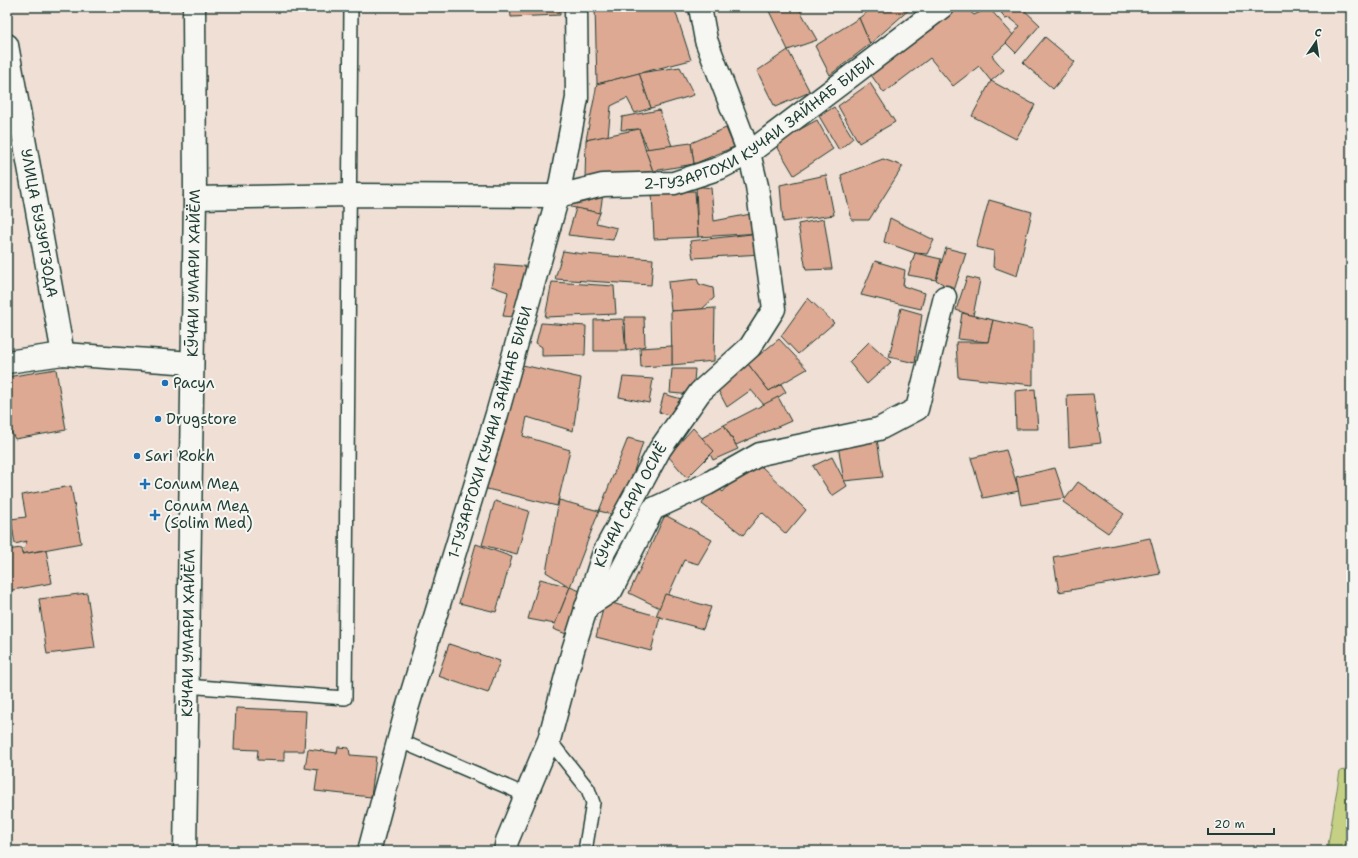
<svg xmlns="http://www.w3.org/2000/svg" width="1358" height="858" font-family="'Shantell Sans',sans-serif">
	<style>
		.green { fill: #c5d084; stroke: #72865c }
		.building { fill: #dea992; stroke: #1f3d34 }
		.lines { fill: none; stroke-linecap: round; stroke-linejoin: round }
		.service-casing { stroke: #1f3d34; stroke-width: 16 }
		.minor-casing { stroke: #1f3d34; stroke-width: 25 }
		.secondary-casing { stroke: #1f3d34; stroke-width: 25 }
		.service { stroke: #f6f6f2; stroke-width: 13 }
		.minor { stroke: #f6f6f2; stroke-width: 22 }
		.secondary { stroke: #f6f6f2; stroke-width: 22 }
		.poi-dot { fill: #1f6fb2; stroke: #f6f6f2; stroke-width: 1.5 }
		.labels { text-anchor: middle; stroke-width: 4; stroke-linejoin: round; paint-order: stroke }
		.street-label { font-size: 15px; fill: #1f3d34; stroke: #f6f6f2 }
		.poi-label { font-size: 15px; fill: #1f3d34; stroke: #f6f6f2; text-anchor: start }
	</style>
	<rect width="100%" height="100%" fill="#efdfd5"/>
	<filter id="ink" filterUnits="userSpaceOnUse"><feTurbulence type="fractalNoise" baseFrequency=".025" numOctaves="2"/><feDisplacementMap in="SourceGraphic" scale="8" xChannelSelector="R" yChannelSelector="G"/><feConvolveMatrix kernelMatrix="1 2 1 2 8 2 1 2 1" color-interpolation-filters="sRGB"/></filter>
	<g filter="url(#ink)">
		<!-- green -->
		<polygon class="green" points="1351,769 1351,851 1327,851 1340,771"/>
		<!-- building -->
		<g class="building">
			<polygon points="510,7 560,7 560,15 511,17"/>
			<polygon points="595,7 621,7 623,13 660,7 674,7 691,60 597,84"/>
			<polygon points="767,7 798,7 817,40 788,50"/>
			<polygon points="874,7 912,7 870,44 859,18"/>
			<polygon points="958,7 965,7 974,15 989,8 1014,36 992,56 1004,70 991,81 979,66 953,86 930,58 884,93 871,75"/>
			<polygon points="1008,7 1021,7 1040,25 1016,53 1006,43 1020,26 1010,18 1005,19 1001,12"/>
			<polygon points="859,18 870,44 830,75 815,46"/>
			<polygon points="1045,37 1075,62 1053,89 1023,63"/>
			<polygon points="788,50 810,92 775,107 757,71"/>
			<polygon points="680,67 694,95 651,108 639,73"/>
			<polygon points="639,73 651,108 635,113 627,98 611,106 608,136 586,140 597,84"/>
			<polygon points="991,81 1035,105 1016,139 972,116"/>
			<polygon points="870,83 895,122 859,143 838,106"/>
			<polygon points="834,107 853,138 839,150 819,116"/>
			<polygon points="659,110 672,146 648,149 639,129 621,130 622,117"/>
			<polygon points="817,120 833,149 794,175 775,143"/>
			<polygon points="726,128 734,147 694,164 691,143"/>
			<polygon points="639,129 653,171 585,179 586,140"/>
			<polygon points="691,143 694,164 653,171 645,149"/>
			<polygon points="883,159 903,166 869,220 852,220 841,175"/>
			<polygon points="826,175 834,215 783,222 780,185"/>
			<polygon points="696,186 711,188 714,221 756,213 760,233 698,237"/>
			<polygon points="695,191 698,237 654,239 652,192"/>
			<polygon points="576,192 603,194 600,213 571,207"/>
			<polygon points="989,200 1032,212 1017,276 993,267 994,251 976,247"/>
			<polygon points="576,208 600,213 596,223 617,228 613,240 568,235"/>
			<polygon points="890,218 934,240 927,254 915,253 884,242"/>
			<polygon points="824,219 832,269 806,270 798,224"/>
			<polygon points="760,233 762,254 693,258 690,241"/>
			<polygon points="946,248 966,253 952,297 941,290 943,284 936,280"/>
			<polygon points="563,251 583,254 653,259 651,285 555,279"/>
			<polygon points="915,253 941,259 936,280 908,275"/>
			<polygon points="875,261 905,270 903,286 925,293 921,309 861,295"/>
			<polygon points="496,264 534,267 524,318 503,316 508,292 491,286"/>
			<polygon points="967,277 980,280 973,316 956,310"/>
			<polygon points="697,279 699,284 713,288 714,298 702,309 671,311 668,282"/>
			<polygon points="552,282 614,286 616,314 545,317"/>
			<polygon points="808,298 834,323 798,354 781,336"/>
			<polygon points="715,308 714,361 672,365 671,311"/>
			<polygon points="901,308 922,314 915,363 889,357"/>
			<polygon points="962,313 993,320 988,342 958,339"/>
			<polygon points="625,317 644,317 645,346 626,351"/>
			<polygon points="623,319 626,351 594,351 594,320"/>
			<polygon points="993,320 1033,329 1033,385 958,377 956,342 988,342"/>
			<polygon points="541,323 586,326 585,355 542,356 542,347 536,343"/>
			<polygon points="779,339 807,369 769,391 748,364"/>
			<polygon points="869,342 891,362 867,384 849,362"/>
			<polygon points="672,346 672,365 641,367 640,348"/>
			<polygon points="518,364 581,378 573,431 527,417 523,436 570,450 557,506 483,488"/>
			<polygon points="748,364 769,391 781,384 786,392 765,406 751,390 727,407 717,388"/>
			<polygon points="56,369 66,430 15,439 10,430 7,430 7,377"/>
			<polygon points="672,369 695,369 693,395 670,393"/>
			<polygon points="623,377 653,379 649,403 619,397"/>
			<polygon points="1035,389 1038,429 1016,429 1015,391"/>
			<polygon points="664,394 685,400 682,419 659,412"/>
			<polygon points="1093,394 1101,443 1069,447 1067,395"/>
			<polygon points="778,397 791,421 736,445 724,425"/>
			<polygon points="724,425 738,449 713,460 702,438"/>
			<polygon points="693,428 714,451 687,478 668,456"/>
			<polygon points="628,438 643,442 634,471 642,473 619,516 599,511"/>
			<polygon points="877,439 883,477 844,481 838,445"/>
			<polygon points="1006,450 1019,491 983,498 971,458"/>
			<polygon points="832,457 847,486 832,496 813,466"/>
			<polygon points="756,461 806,510 786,534 762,512 743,535 702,504 713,484 723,492 738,474 744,477"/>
			<polygon points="1055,468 1065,498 1021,505 1016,477"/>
			<polygon points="1078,482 1124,514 1108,533 1063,502"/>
			<polygon points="71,486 81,543 22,554 27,541 15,544 11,519 26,517 22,495"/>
			<polygon points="559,500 599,511 570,587 546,572"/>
			<polygon points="495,501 529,511 517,554 482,545"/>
			<polygon points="665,515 712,540 698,564 684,560 662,609 629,593"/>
			<polygon points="1150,538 1160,574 1059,592 1053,557"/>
			<polygon points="476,544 512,557 496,612 459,603"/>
			<polygon points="21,548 22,554 46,550 52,583 7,591 7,550"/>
			<polygon points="540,579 570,587 555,624 528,619"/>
			<polygon points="570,587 588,594 577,638 553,629"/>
			<polygon points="87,593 95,648 47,654 39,599"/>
			<polygon points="665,594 711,607 703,629 656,616"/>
			<polygon points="605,601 660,617 651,651 596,637"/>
			<polygon points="449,644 500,661 488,693 438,676"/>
			<polygon points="236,708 306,711 304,751 284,751 284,761 257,760 258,750 234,749"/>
			<polygon points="338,747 349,748 350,755 376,757 371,797 315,791 318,770 305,768 308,749 337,753"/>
		</g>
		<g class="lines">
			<!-- service casing -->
			<g class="service-casing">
				<g id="service">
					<polyline points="186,686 345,698 351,7"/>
					<polyline points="398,740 526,795"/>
					<polyline points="549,740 588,789 593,803 585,851"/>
				</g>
			</g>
			<!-- minor casing -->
			<g class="minor-casing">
				<g id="minor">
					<path id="s1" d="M7,45L63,354"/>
					<path id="s2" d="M195,198L349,195L558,196L603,185L674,183L720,168L749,153L942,7"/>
					<polyline points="7,362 63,354 192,363"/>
					<polyline points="586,607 611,591 653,509 707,484 760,454 879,429 917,409 945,297"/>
					<path id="s3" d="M369,851L406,712L497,414L558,196L577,98L576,7"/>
					<path id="s4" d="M505,851L507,841L549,740L573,650L604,552L660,449L700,392L750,347L774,309L757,186L749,153L706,40L700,7"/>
				</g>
			</g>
			<!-- secondary casing -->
			<g class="secondary-casing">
				<g id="secondary">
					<path id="s5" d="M185,851L195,198L194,7"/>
				</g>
			</g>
			<!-- service -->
			<use href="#service" class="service"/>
			<!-- minor -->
			<use href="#minor" class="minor"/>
			<!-- secondary -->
			<use href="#secondary" class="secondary"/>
		</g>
	</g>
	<!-- markers -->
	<g class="poi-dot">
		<circle cx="165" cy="383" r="4"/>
		<circle cx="158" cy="419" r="4"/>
		<circle cx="137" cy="456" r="4"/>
		<path d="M143 478h4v4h4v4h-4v4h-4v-4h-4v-4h4z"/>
		<path d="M153 509h4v4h4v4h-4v4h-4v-4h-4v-4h4z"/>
	</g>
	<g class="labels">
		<!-- street labels -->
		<g class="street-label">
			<text dy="5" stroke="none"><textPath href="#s2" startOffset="583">2-ГУЗАРГОХИ КУЧАИ ЗАЙНАБ БИБИ</textPath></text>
			<text dy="5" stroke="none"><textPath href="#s1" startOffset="181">УЛИЦА БУЗУРГЗОДА</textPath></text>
			<text dy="5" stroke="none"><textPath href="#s5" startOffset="578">КӮЧАИ УМАРИ ХАЙЁМ</textPath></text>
			<text dy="5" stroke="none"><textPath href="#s3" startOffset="436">1-ГУЗАРГОХИ КУЧАИ ЗАЙНАБ БИБИ</textPath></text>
			<text dy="5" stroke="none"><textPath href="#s4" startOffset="369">КӮЧАИ САРИ ОСИЁ</textPath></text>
			<text dy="5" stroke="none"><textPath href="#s5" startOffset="218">КӮЧАИ УМАРИ ХАЙЁМ</textPath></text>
		</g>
		<!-- poi labels -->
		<g class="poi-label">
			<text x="173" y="388">Расул</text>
			<text x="166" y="424">Drugstore</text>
			<text x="145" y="461">Sari Rokh</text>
			<text x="154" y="489">Солим Мед</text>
			<text x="164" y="511">Солим Мед<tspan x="164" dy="17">(Solim Med)</tspan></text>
		</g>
	</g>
	<!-- margin -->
	<rect width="1358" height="858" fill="none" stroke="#f6f6f2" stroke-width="24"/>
	<rect x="12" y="12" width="1334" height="834" fill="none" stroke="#1f3d34" stroke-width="1.5" filter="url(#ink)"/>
	<!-- north arrow -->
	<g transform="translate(1316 42) rotate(13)" stroke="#f6f6f2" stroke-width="3" paint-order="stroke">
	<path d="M0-3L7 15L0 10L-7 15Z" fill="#1f3d34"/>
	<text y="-6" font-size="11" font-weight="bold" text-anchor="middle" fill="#1f3d34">С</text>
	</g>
	<!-- scale -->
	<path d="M1208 828v6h66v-6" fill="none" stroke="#1f3d34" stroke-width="2"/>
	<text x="1214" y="828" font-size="12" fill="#1f3d34" stroke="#f6f6f2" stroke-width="3" paint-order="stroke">20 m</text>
</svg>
